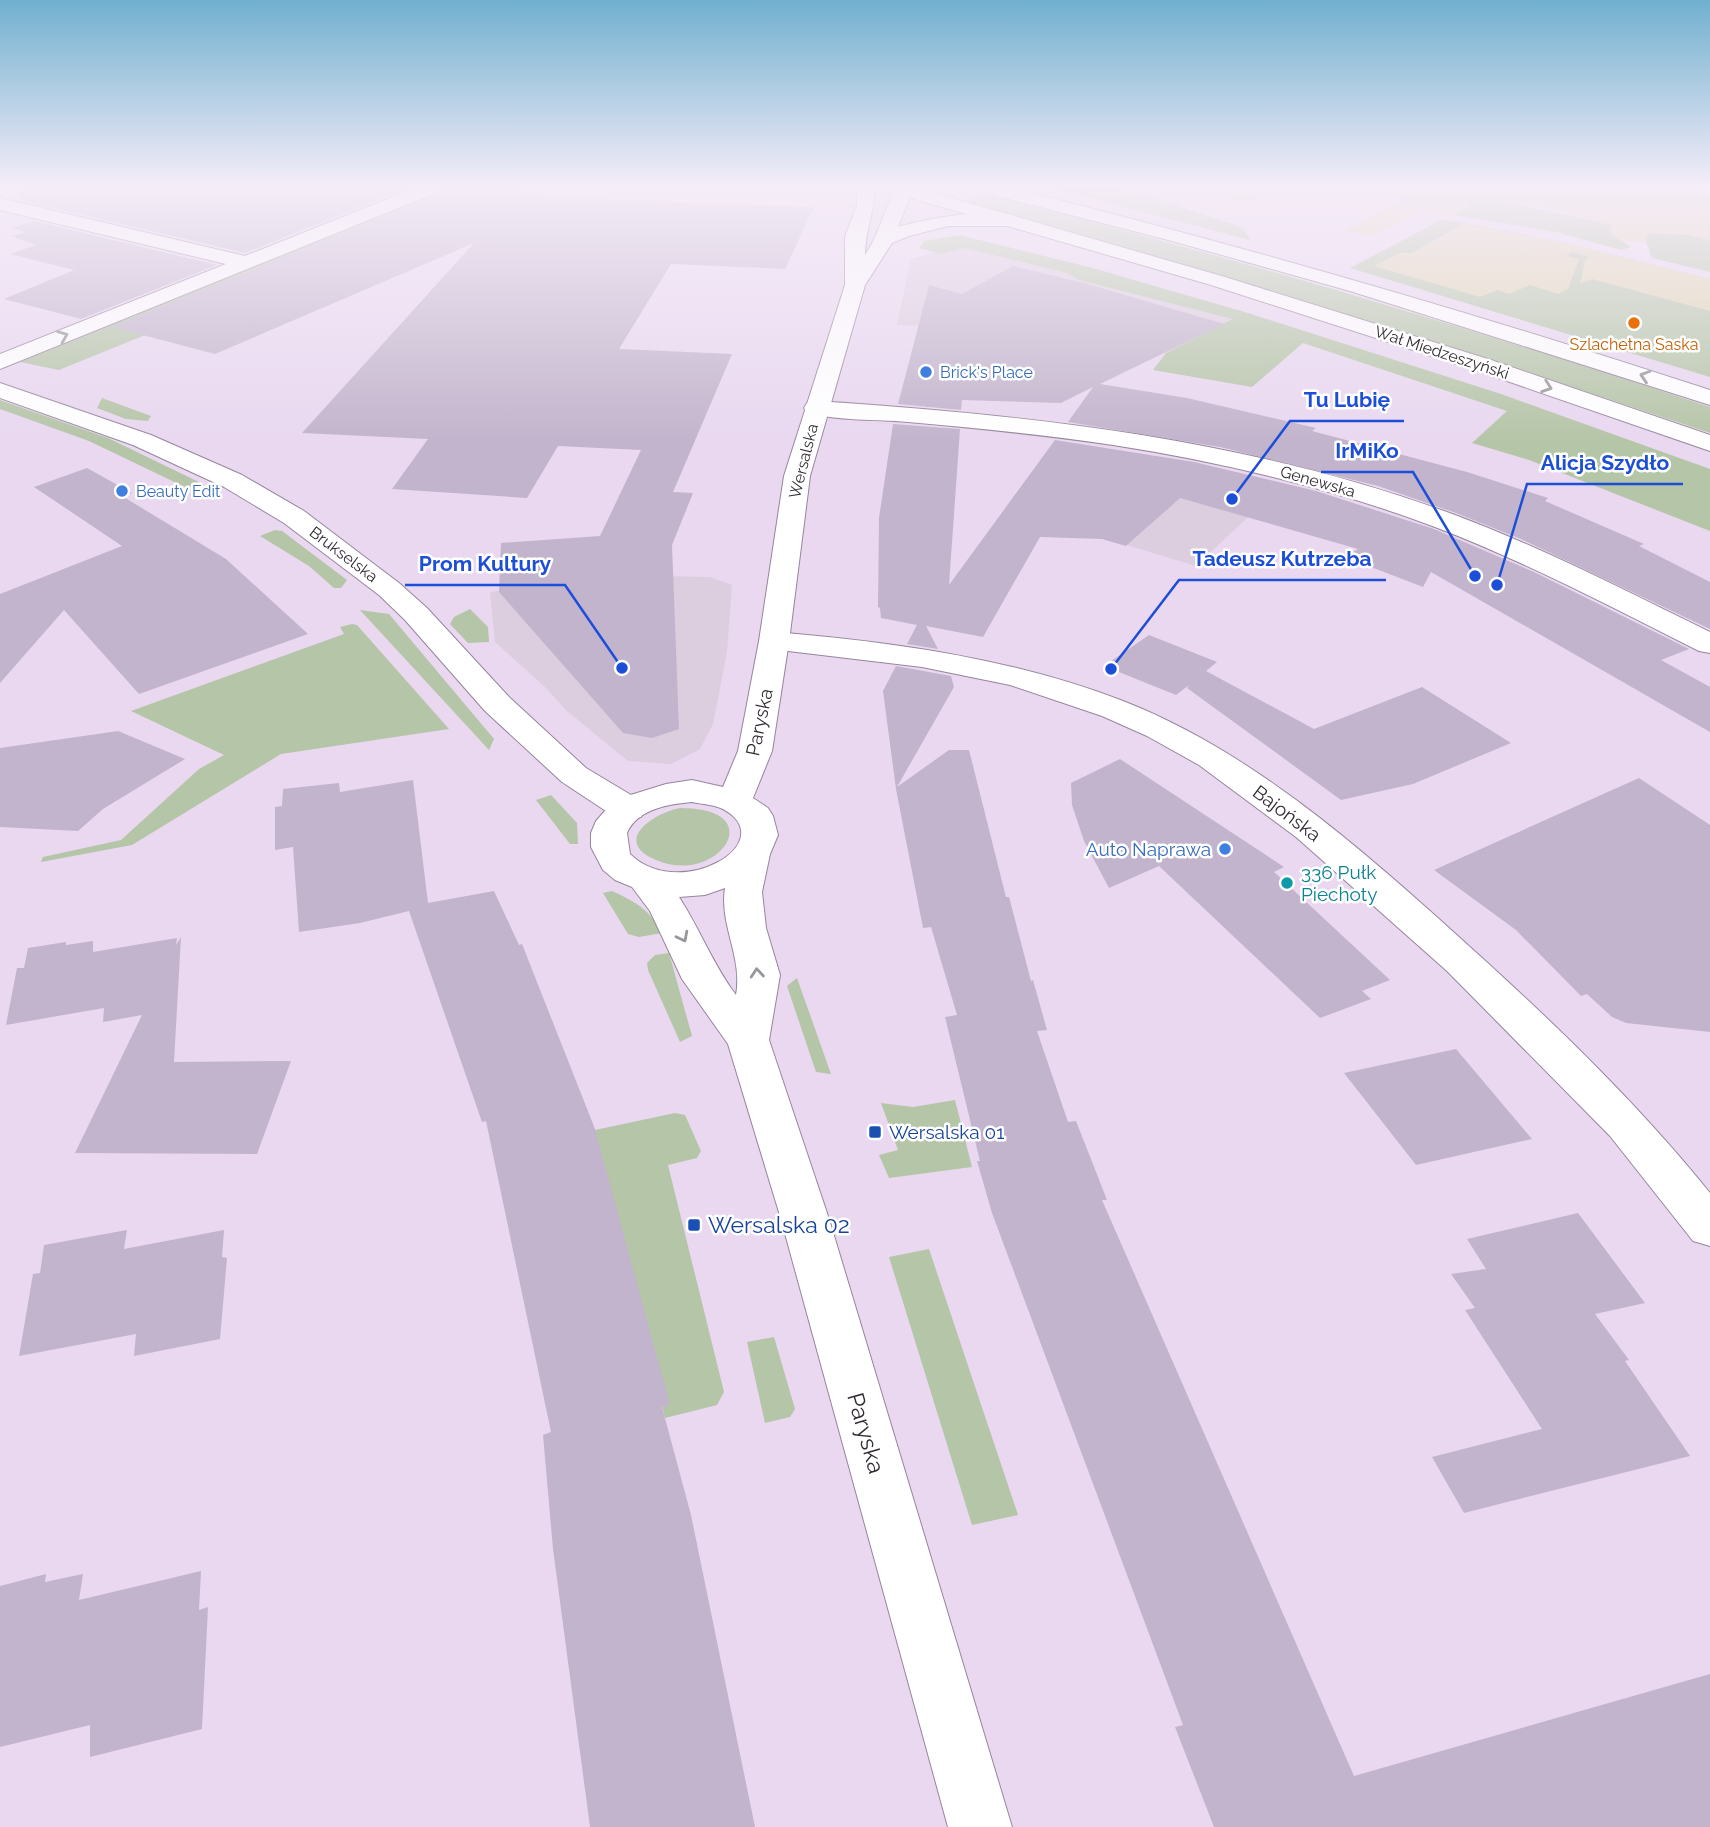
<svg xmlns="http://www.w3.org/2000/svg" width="1710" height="1827" font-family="Raleway,sans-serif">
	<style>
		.commercial { fill: #dccddf }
		.green { fill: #b5c5a7 }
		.sand { fill: #e0d6b1 }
		.building { fill: #c2b4cc }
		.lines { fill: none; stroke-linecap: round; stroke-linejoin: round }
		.minor-casing { stroke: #95869c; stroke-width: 2 }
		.tertiary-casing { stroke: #95869c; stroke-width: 2 }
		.secondary-casing { stroke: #95869c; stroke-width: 2 }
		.minor { fill: #fff; fill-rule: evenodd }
		.tertiary { fill: #fff; fill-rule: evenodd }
		.secondary { fill: #fff; fill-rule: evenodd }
		.oneway { stroke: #98969a }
		.food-dot { fill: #e8710a; stroke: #fff; stroke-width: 2.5 }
		.shop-dot { fill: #3f7fe0; stroke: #fff; stroke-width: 2.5 }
		.culture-dot { fill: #0f9aa8; stroke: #fff; stroke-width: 2.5 }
		.transit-dot { fill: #1a4fb4; stroke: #fff; stroke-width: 2.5 }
		.labels { text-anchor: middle; stroke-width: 5; stroke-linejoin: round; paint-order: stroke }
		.far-food-label { font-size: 16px; fill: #c56008; stroke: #fff }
		.far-street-label { font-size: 16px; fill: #322c35; stroke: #fff }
		.far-shop-label { font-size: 16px; fill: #366cbe; stroke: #fff; text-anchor: start }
		.street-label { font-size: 19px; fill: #322c35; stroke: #fff }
		.shop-label { font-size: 19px; fill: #366cbe; stroke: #fff; text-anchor: end }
		.culture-label { font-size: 19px; fill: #0d838f; stroke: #fff; text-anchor: start }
		.transit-label { font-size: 19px; fill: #164399; stroke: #fff; text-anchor: start }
		.near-transit-label { font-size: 23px; fill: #164399; stroke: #fff; text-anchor: start }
		.near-street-label { font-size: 23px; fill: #322c35; stroke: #fff }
		.leader { fill: none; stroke: #1d4ed8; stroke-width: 2.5 }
		.callout-dot { fill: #1d4ed8; stroke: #fff; stroke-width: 2.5 }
		.callout-label { font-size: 21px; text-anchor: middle; font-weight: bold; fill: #1d4ed8; stroke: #fff; stroke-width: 5; stroke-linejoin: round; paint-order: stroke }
	</style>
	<rect width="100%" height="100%" fill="#e9d8f0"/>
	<!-- commercial -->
	<g class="commercial">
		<polygon points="959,245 1096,278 1235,319 1166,353 1144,347 999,328 897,325 911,259"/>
		<polygon points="1196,463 1283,484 1196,566 1127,545 1147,528"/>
		<polygon points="654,576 710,577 732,585 727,652 713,724 700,749 671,764 628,761 567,711 546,688 495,642 490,592 597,579"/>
	</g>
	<!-- green -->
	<g class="green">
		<polygon points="512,186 59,370 20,362 453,187"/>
		<polygon points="1043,186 1100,186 1153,198 1233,224 1244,229 1250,240"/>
		<path d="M985,194C1230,256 1471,328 1710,407V433C1463,350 1216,272 965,201Z"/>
		<polygon points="1478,199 1506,202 1612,225 1611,234 1631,247 1621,250 1556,232 1452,215 1467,208 1465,201"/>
		<polygon points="1443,219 1562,242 1710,279 1710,377 1350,268"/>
		<polygon points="1647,233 1688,235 1710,240 1710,272 1652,258 1645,239"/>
		<polygon points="959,235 1089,267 1248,313 1501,394 1710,469 1710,531 1529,460 1472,443 1507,411 1303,343 1252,387 1153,370 1166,353 1233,319 1079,280 1067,273 964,248 942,254 919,248 925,241"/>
		<polygon points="102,398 151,416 148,421 126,419 97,408"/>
		<polygon points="0,400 108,438 205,485 191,490 89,441 0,409"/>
		<polygon points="275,530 282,531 347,580 341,588 334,588 309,566 260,536"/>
		<polygon points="470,609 488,627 489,642 468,643 450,624 454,617"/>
		<polygon points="360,610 389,614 494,739 489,750"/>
		<polygon points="352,624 357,625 449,729 281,754 132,845 41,862 43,857 121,840 199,769 224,755 131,711 344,634 340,627"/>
		<polygon points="551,795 577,823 578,844 570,844 536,800"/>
		<path d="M680,808C774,808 716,887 656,860C611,841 654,813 680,808Z"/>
		<path d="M612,891C636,902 650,910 662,933L639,937L628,934L603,893Z"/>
		<polygon points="669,953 692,1036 680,1042 648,970 647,963 655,955"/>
		<polygon points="797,978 831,1074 816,1072 787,986"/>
		<polygon points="955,1100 972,1167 889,1178 879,1155 898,1150 881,1103 913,1107"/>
		<polygon points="675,1113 685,1115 701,1151 697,1158 668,1165 724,1392 717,1405 665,1418 595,1130"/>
		<polygon points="929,1249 1018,1515 972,1525 889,1257"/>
		<polygon points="774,1337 795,1409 790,1417 765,1423 747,1342"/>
	</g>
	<!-- sand -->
	<g class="sand">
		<polygon points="1213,186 1255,186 1257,200 1240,202 1206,193"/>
		<path d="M1386,186H1710V240L1688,235L1648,233L1646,242L1621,241L1611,234L1612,225C1576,215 1501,194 1465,201L1467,208L1452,215L1422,211L1371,236L1345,231L1398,202L1402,192Z"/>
		<polygon points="1463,224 1562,242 1710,279 1710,311 1592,279 1580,284 1585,260 1590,257 1572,252 1566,256 1579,259 1568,289 1558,294 1530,285 1509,294 1498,290 1480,297 1374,266 1400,253 1412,253"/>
	</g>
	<!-- building -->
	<g class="building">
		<polygon points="20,186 412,186 245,253 19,200"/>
		<polygon points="448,186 517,186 518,196 814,207 785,269 671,264 619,349 732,354 673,492 693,493 672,545 679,729 652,738 623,733 499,592 501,543 600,536 641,450 558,446 527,498 392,489 428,439 302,433 474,243 215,354 112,327 444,192"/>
		<polygon points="34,221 217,265 81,319 4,299 74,270 10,254 36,245 11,236 26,232 12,228"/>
		<polygon points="1013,266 1084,283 1224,324 1100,384 1187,398 1316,428 1312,431 1467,472 1548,498 1545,501 1644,544 1639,546 1710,582 1710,629 1521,539 1456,513 1378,486 1220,447 1068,422 1093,387 1061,403 962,400 961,410 898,404 929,285 962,294"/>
		<polygon points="893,424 960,429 949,585 1055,440 1194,462 1316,491 1434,529 1534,572 1689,649 1661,660 1710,687 1710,732 1431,572 1423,587 1345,557 1358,549 1180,498 1126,546 1102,539 1040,537 983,637 926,626 938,649 907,644 917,625 881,618 880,608 878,607 879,518"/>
		<polygon points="87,468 132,493 122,496 226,559 308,634 139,694 64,610 0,683 0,594 122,546 34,487"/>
		<polygon points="1149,635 1217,662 1206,671 1314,729 1422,687 1511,743 1413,784 1341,800 1187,688 1189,685 1176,695 1104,666"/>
		<polygon points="896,666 951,676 954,687 897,787 949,750 969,750 1006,897 1009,897 1031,981 1033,980 1047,1030 1037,1031 1068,1122 1076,1121 1107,1200 1102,1200 1354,1776 1710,1674 1710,1827 1214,1827 1175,1727 1183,1725 992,1213 977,1161 980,1161 945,1017 957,1015 931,927 923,928 896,789 883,691"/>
		<polygon points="118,731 185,759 103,809 78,831 0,827 0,748"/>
		<polygon points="1120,759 1284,867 1274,872 1390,980 1362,991 1371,999 1320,1018 1159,866 1109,888 1084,841 1072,805 1071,783"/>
		<polygon points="1639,778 1710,825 1710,1032 1626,1023 1612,1017 1587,994 1581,996 1516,930 1434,870"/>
		<polygon points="413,780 428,903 494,891 519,945 522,944 595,1129 670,1405 662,1407 691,1515 755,1827 590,1827 553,1549 543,1435 551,1432 486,1121 482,1122 409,911 360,923 299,932 293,847 275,850 275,807 282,806 283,789 339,783 340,792"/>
		<polygon points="181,937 174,1062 291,1061 257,1154 75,1153 142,1015 103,1022 104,1008 6,1025 17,968 24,968 28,948 66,942 66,945 93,941 93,952 177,938 176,945"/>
		<polygon points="1456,1049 1532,1139 1416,1165 1344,1073"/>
		<polygon points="1578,1213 1645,1303 1595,1314 1629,1360 1625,1361 1690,1456 1464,1513 1432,1457 1542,1429 1465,1310 1475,1308 1451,1274 1486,1269 1467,1239"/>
		<polygon points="127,1230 124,1249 224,1230 222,1257 227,1258 220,1339 134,1356 136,1334 19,1356 33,1274 40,1273 44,1245"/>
		<polygon points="201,1571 199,1610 208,1607 202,1729 90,1757 90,1725 0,1747 0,1586 46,1574 45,1582 83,1574 79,1600"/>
	</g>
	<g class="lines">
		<!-- minor casing -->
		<g class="minor-casing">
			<g id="minor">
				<polygon points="420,186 446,186 443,190 0,369 0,354 226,264 0,210 0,198 245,256"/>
				<polygon points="0,383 151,435 242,475 304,511 399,583 427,608 509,697 586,768 641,801 646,809 641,817 628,820 615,817 562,782 485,711 405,620 379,595 284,523 224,487 133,445 0,398"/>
				<path d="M816,401C1032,415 1250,439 1455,515C1543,548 1626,591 1710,632V653L1699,651C1612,607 1526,562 1435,527C1332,488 1222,462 1113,445C1045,435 976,428 908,422C875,419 839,421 807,413L804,408L807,403Z"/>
				<path d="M774,632C893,642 1011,658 1123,701C1251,751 1359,847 1460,938C1549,1018 1635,1100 1710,1193V1246L1693,1241L1610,1136L1447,971L1296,837L1199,765L1147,736L1102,716L1010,685L922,667L763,648L759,641L763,634Z"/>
			</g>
		</g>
		<!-- tertiary casing -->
		<g class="tertiary-casing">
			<path id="tertiary" d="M857,186H875C875,210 865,231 865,255C879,234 885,209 896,186H914L898,227C919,220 1008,203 1022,220L1013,226H948L909,236L892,243L865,285L810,476L789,641L772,751L753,798L768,808L773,816L778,835L770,854L762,892L766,928L780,975L769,1040L829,1219L1012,1827H948L781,1219L728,1044L682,979L650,911L632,887L615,880L603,870L591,847V833L596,821L611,804L624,797L666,784L692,780L723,787L738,751L759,641L784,476L845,285V237L857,205ZM692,802C702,804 715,805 723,809C783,842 680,903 630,854L627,833C637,809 669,804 692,802ZM725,888C719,925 743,957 736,995C713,965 700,929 679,897L705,895Z"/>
		</g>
		<!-- secondary casing -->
		<g class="secondary-casing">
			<g id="secondary">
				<polygon points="880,186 910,186 1225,277 1491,360 1710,435 1710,451 1475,370 1211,285 883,190"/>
				<path d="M1003,186C1241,245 1477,314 1710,390V405L1350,291L1172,241L994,195L991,191L994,187Z"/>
			</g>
		</g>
		<!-- minor -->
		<use href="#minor" class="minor"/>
		<!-- tertiary -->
		<use href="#tertiary" class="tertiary"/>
		<!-- secondary -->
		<use href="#secondary" class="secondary"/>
	</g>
	<!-- one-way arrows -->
	<defs><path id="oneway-chevron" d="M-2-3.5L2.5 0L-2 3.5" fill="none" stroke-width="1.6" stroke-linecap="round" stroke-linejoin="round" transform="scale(1.75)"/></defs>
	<g class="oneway">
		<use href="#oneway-chevron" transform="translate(63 336) rotate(-22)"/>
		<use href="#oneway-chevron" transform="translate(1645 376) rotate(-162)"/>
		<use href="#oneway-chevron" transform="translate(1547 387) rotate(19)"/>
		<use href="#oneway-chevron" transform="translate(683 937) rotate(63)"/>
		<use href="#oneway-chevron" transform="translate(757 973) rotate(-95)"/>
	</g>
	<!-- sky -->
	<linearGradient id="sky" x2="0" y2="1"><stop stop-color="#71b0d0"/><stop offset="0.42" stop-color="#f5edf8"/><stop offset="1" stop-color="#f5edf8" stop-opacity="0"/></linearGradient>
	<rect width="1710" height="442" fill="url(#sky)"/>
	<!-- markers -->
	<circle class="food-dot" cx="1634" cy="323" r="7"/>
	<g class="shop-dot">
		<circle cx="926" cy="372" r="7"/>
		<circle cx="122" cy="491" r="7"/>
		<circle cx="1225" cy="849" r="7"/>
	</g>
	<circle class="culture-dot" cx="1287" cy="883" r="7"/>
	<g class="transit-dot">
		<rect x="868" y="1125" width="14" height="14" rx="3.5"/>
		<rect x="687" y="1218" width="14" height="14" rx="3.5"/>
	</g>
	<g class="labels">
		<!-- far-food labels -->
		<g class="far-food-label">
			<text x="1634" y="350">Szlachetna Saska</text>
		</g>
		<!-- far-street labels -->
		<g class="far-street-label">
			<text transform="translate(1442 352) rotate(18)" y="6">Wał Miedzeszyński</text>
			<text transform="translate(803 461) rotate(-76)" y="6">Wersalska</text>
			<text transform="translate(1318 481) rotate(16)" y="6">Genewska</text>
			<text transform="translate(344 554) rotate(37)" y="6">Brukselska</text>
		</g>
		<!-- far-shop labels -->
		<g class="far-shop-label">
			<text x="940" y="378">Brick's Place</text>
			<text x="136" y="497">Beauty Edit</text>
		</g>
		<!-- street labels -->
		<g class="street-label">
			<text transform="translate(759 722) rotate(-78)" y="7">Paryska</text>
			<text transform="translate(1287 813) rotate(37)" y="7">Bajońska</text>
		</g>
		<!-- shop labels -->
		<g class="shop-label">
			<text x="1211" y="856">Auto Naprawa</text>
		</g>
		<!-- culture labels -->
		<g class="culture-label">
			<text x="1301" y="879">336 Pułk<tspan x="1301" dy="22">Piechoty</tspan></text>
		</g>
		<!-- transit labels -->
		<g class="transit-label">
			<text x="889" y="1139">Wersalska 01</text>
		</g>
		<!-- near-transit labels -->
		<g class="near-transit-label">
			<text x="708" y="1233">Wersalska 02</text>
		</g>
		<!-- near-street labels -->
		<g class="near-street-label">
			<text transform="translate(866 1433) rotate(74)" y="8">Paryska</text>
		</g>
	</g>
	<!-- callouts -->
	<path class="leader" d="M1232 499L1290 421H1404M1475 576L1413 472H1321M1497 585L1527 484H1683M1111 669L1179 580H1386M622 668L565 585H405"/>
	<g class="callout-dot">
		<circle cx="1232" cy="499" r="7"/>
		<circle cx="1475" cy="576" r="7"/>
		<circle cx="1497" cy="585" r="7"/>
		<circle cx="1111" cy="669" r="7"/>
		<circle cx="622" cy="668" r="7"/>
	</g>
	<g class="callout-label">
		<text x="1347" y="407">Tu Lubię</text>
		<text x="1367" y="458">IrMiKo</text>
		<text x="1605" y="470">Alicja Szydło</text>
		<text x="1282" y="566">Tadeusz Kutrzeba</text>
		<text x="485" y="571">Prom Kultury</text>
	</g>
</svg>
